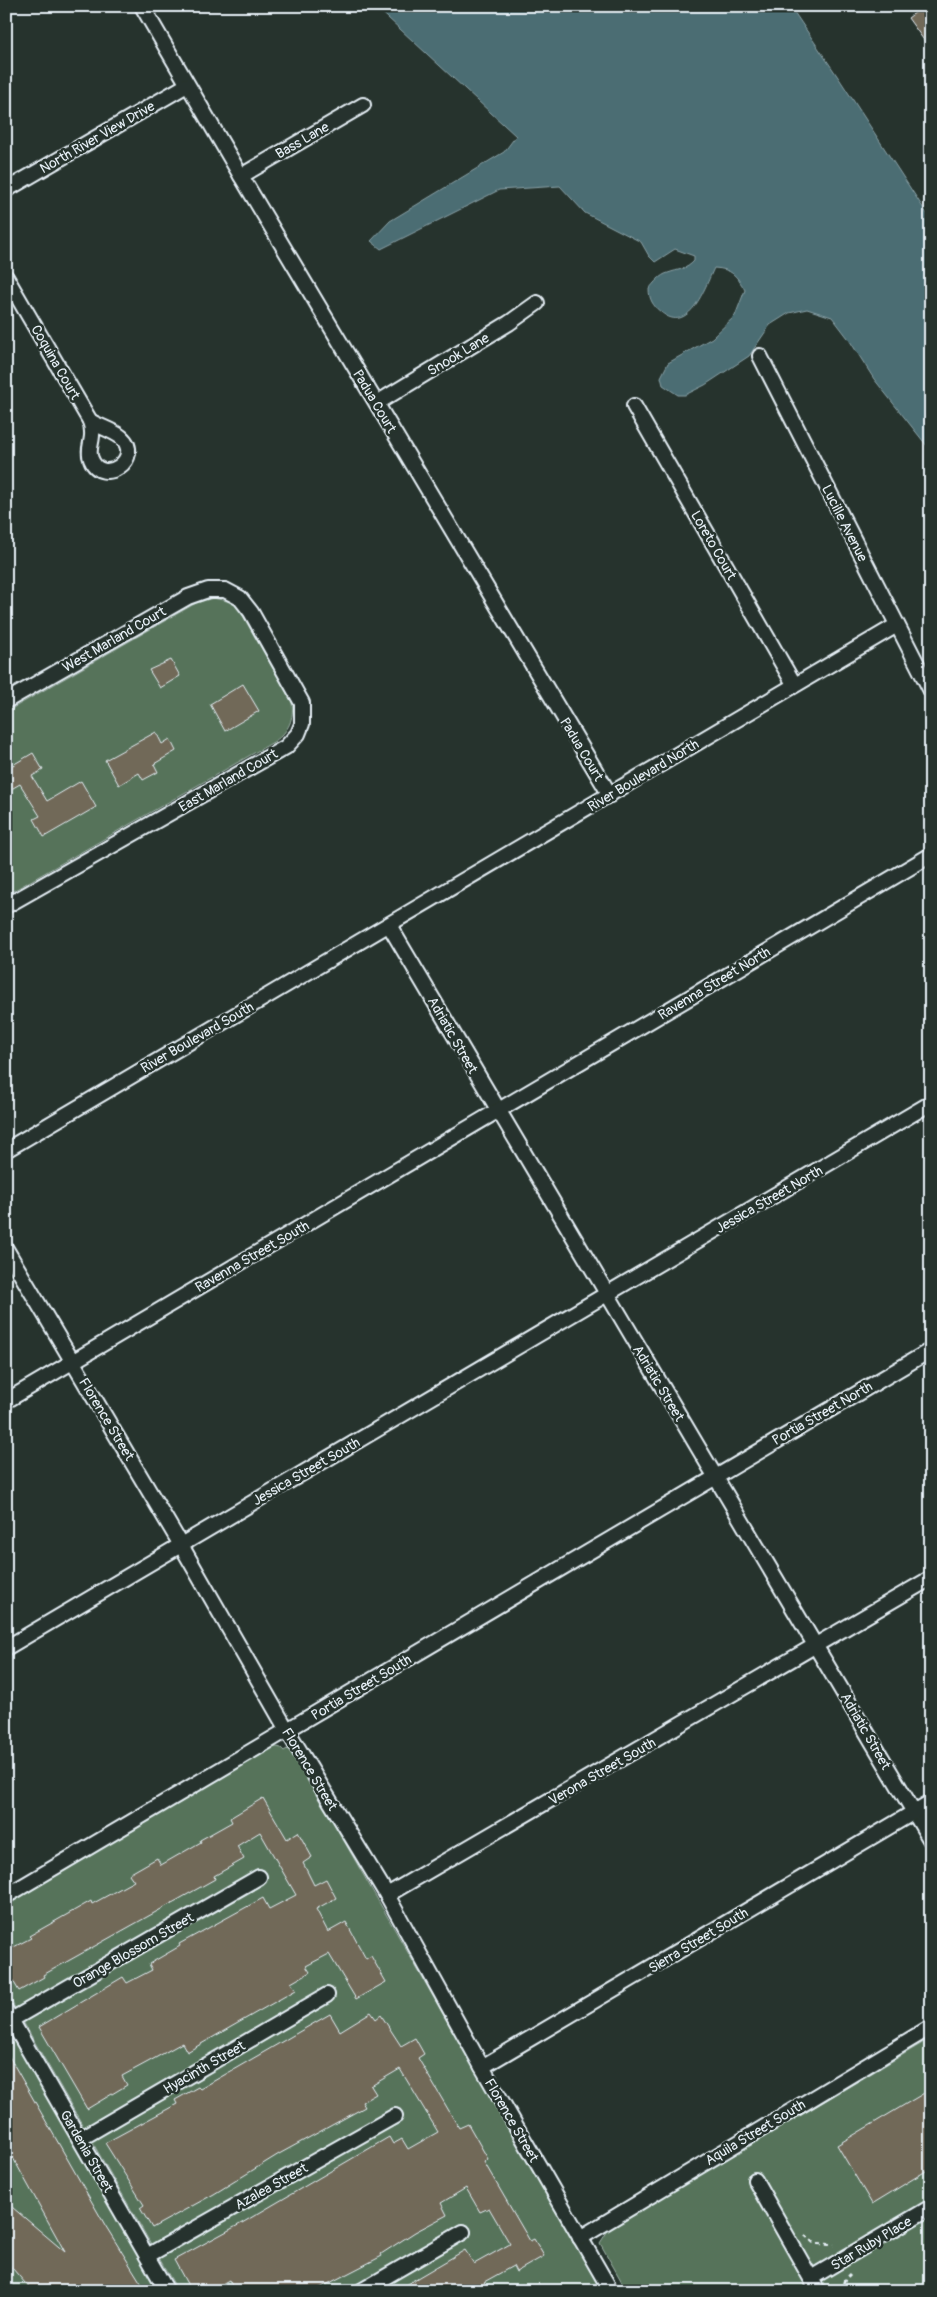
<svg xmlns="http://www.w3.org/2000/svg" width="937" height="2297" font-family="Pangolin,sans-serif">
	<style>
		.green { fill: #56735a; stroke: #9fb2a9 }
		.water { fill: #4c6d73; stroke: #8aa2a8 }
		.building { fill: #716959; stroke: #e8f1f8 }
		.lines { fill: none; stroke-linecap: round; stroke-linejoin: round }
		.street-casing { stroke: #e8f1f8; stroke-width: 18 }
		.path { stroke: #e8f1f8; stroke-width: 3; stroke-dasharray: 4 4; stroke-linecap: butt }
		.street { stroke: #26332d; stroke-width: 14 }
		.labels { text-anchor: middle; stroke-width: 5; stroke-linejoin: round; paint-order: stroke }
		.street-label { font-size: 14px; fill: #e8f1f8; stroke: #26332d }
	</style>
	<rect width="100%" height="100%" fill="#26332d"/>
	<filter id="ink" filterUnits="userSpaceOnUse"><feTurbulence type="fractalNoise" baseFrequency=".02" numOctaves="2"/><feDisplacementMap in="SourceGraphic" scale="10" xChannelSelector="R" yChannelSelector="G"/><feConvolveMatrix kernelMatrix="1 2 1 2 8 2 1 2 1" color-interpolation-filters="sRGB"/></filter>
	<g filter="url(#ink)">
		<!-- green -->
		<g class="green">
			<path d="M213,598L232,602L239,609L292,702C294,719 289,731 275,741L6,895V712L196,603Z"/>
			<polygon points="277,1747 281,1748 284,1751 287,1749 297,1759 602,2291 178,2291 6,1992 6,1905 269,1749"/>
			<polygon points="6,2037 16,2042 160,2291 16,2291 6,2278"/>
			<polygon points="931,2038 931,2291 627,2291 600,2243 609,2229"/>
		</g>
		<!-- water -->
		<path class="water" d="M375,6H790L840,80L931,220V451L874,379L848,338L832,317L807,309L789,313L770,325L749,356L705,385L685,395H678L663,385L661,377L668,363L712,338L735,316L745,290C736,275 732,269 714,268C705,287 689,336 661,312C653,306 649,299 649,289C654,283 660,275 668,273C679,269 686,270 694,261V256L675,249L655,262L649,256L641,242L585,213L560,186L499,190L381,249L371,241L390,221L504,152L516,136Z"/>
		<!-- building -->
		<g class="building">
			<polygon points="924,6 931,6 931,50 908,18"/>
			<polygon points="171,660 180,676 160,688 149,670"/>
			<polygon points="243,684 259,711 225,731 210,704"/>
			<polygon points="156,732 162,744 170,739 176,751 154,764 158,772 143,780 139,773 119,785 105,760"/>
			<polygon points="33,753 43,770 32,776 47,801 81,781 96,807 44,837 34,819 40,816 20,784 6,792 6,769"/>
			<polygon points="263,1798 287,1839 298,1832 312,1857 303,1863 314,1885 326,1879 336,1898 316,1909 328,1932 346,1922 366,1959 371,1956 386,1982 356,1999 329,1954 306,1966 310,1972 291,1983 296,1990 187,2052 182,2043 148,2062 122,2076 127,2085 87,2109 39,2027 123,1977 127,1983 152,1970 149,1964 180,1946 179,1944 263,1898 269,1909 296,1895 260,1832 237,1846 244,1859 214,1876 215,1879 43,1975 44,1977 19,1991 6,1969 6,1951 31,1938 29,1936 91,1901 92,1904 134,1881 129,1874 157,1858 161,1865 201,1842 200,1840 232,1822 230,1818"/>
			<polygon points="371,2012 376,2019 381,2015 401,2046 415,2038 424,2054 418,2058 459,2128 468,2124 488,2159 484,2162 530,2241 534,2239 544,2256 516,2272 513,2266 484,2282 490,2291 395,2291 465,2250 474,2264 510,2244 489,2208 480,2212 466,2188 441,2203 447,2215 415,2232 381,2254 382,2256 314,2291 235,2291 229,2280 209,2291 191,2291 174,2260 242,2223 389,2137 393,2144 402,2139 408,2149 438,2132 400,2069 371,2086 376,2094 362,2102 365,2107 279,2154 214,2194 152,2228 140,2208 144,2205 105,2143 177,2104 175,2100 198,2087 200,2089 330,2014 340,2031"/>
			<polygon points="6,2051 105,2225 146,2291 32,2291 6,2261 6,2202 65,2252 12,2156 6,2160"/>
			<polygon points="931,2089 931,2168 872,2204 837,2145"/>
		</g>
		<g class="lines">
			<!-- street casing -->
			<g class="street-casing">
				<g id="street">
					<polyline points="142,6 241,176 610,795"/>
					<polyline points="241,176 363,105"/>
					<polyline points="6,190 187,85"/>
					<polyline points="6,277 90,421"/>
					<polyline points="760,356 931,691"/>
					<polyline points="377,403 509,323 537,303"/>
					<polyline points="634,406 794,684"/>
					<path d="M90,421C100,427 112,430 121,437C145,458 102,488 91,459C87,450 93,441 92,432C92,428 91,424 90,421Z"/>
					<polyline points="6,701 188,597 208,590 225,590 240,598 251,612 302,703 302,724 298,734 286,747 6,906"/>
					<polyline points="389,925 931,1841"/>
					<polyline points="6,1150 897,625"/>
					<polyline points="6,1249 181,1545 287,1730 387,1895 482,2067 611,2291"/>
					<polyline points="6,1401 931,855"/>
					<polyline points="6,1648 931,1103"/>
					<polyline points="387,1895 931,1578"/>
					<polyline points="6,1896 931,1350"/>
					<polyline points="6,2011 167,2291"/>
					<polyline points="6,2023 259,1877"/>
					<polyline points="482,2067 931,1802"/>
					<polyline points="80,2139 327,1995"/>
					<polyline points="755,2180 818,2291"/>
					<polyline points="580,2238 931,2027"/>
					<polyline points="147,2256 395,2116"/>
					<polyline points="811,2278 931,2207"/>
					<polyline points="361,2291 463,2232"/>
				</g>
			</g>
			<!-- path -->
			<g class="path">
				<polyline points="805,2235 814,2243 834,2245"/>
				<polyline points="841,2291 845,2279 850,2274"/>
			</g>
			<!-- street -->
			<use href="#street" class="street"/>
		</g>
	</g>
	<g class="labels">
		<!-- street labels -->
		<g class="street-label">
			<text transform="translate(97 137) rotate(-30)" y="5">North River View Drive</text>
			<text transform="translate(302 140) rotate(-30)" y="5">Bass Lane</text>
			<text transform="translate(458 354) rotate(-31)" y="5">Snook Lane</text>
			<text transform="translate(56 362) rotate(60)" y="5">Coquina Court</text>
			<text transform="translate(375 401) rotate(59)" y="5">Padua Court</text>
			<text transform="translate(845 523) rotate(63)" y="5">Lucille Avenue</text>
			<text transform="translate(714 545) rotate(60)" y="5">Loreto Court</text>
			<text transform="translate(114 639) rotate(-30)" y="5">West Marland Court</text>
			<text transform="translate(582 749) rotate(59)" y="5">Padua Court</text>
			<text transform="translate(643 775) rotate(-31)" y="5">River Boulevard North</text>
			<text transform="translate(228 780) rotate(-30)" y="5">East Marland Court</text>
			<text transform="translate(714 983) rotate(-31)" y="5">Ravenna Street North</text>
			<text transform="translate(453 1035) rotate(60)" y="5">Adriatic Street</text>
			<text transform="translate(197 1037) rotate(-30)" y="5">River Boulevard South</text>
			<text transform="translate(769 1199) rotate(-30)" y="5">Jessica Street North</text>
			<text transform="translate(252 1256) rotate(-30)" y="5">Ravenna Street South</text>
			<text transform="translate(659 1383) rotate(59)" y="5">Adriatic Street</text>
			<text transform="translate(822 1413) rotate(-30)" y="5">Portia Street North</text>
			<text transform="translate(107 1419) rotate(59)" y="5">Florence Street</text>
			<text transform="translate(306 1471) rotate(-30)" y="5">Jessica Street South</text>
			<text transform="translate(361 1687) rotate(-31)" y="5">Portia Street South</text>
			<text transform="translate(866 1731) rotate(60)" y="5">Adriatic Street</text>
			<text transform="translate(310 1769) rotate(59)" y="5">Florence Street</text>
			<text transform="translate(602 1771) rotate(-30)" y="5">Verona Street South</text>
			<text transform="translate(698 1940) rotate(-31)" y="5">Sierra Street South</text>
			<text transform="translate(133 1950) rotate(-30)" y="5">Orange Blossom Street</text>
			<text transform="translate(204 2067) rotate(-30)" y="5">Hyacinth Street</text>
			<text transform="translate(512 2120) rotate(60)" y="5">Florence Street</text>
			<text transform="translate(755 2132) rotate(-31)" y="5">Aquila Street South</text>
			<text transform="translate(87 2151) rotate(60)" y="5">Gardenia Street</text>
			<text transform="translate(271 2186) rotate(-29)" y="5">Azalea Street</text>
			<text transform="translate(871 2243) rotate(-31)" y="5">Star Ruby Place</text>
		</g>
	</g>
	<!-- margin -->
	<rect width="937" height="2297" fill="none" stroke="#26332d" stroke-width="25"/>
	<rect x="12" y="12" width="912" height="2272" fill="none" stroke="#e8f1f8" stroke-width="2" filter="url(#ink)"/>
</svg>
